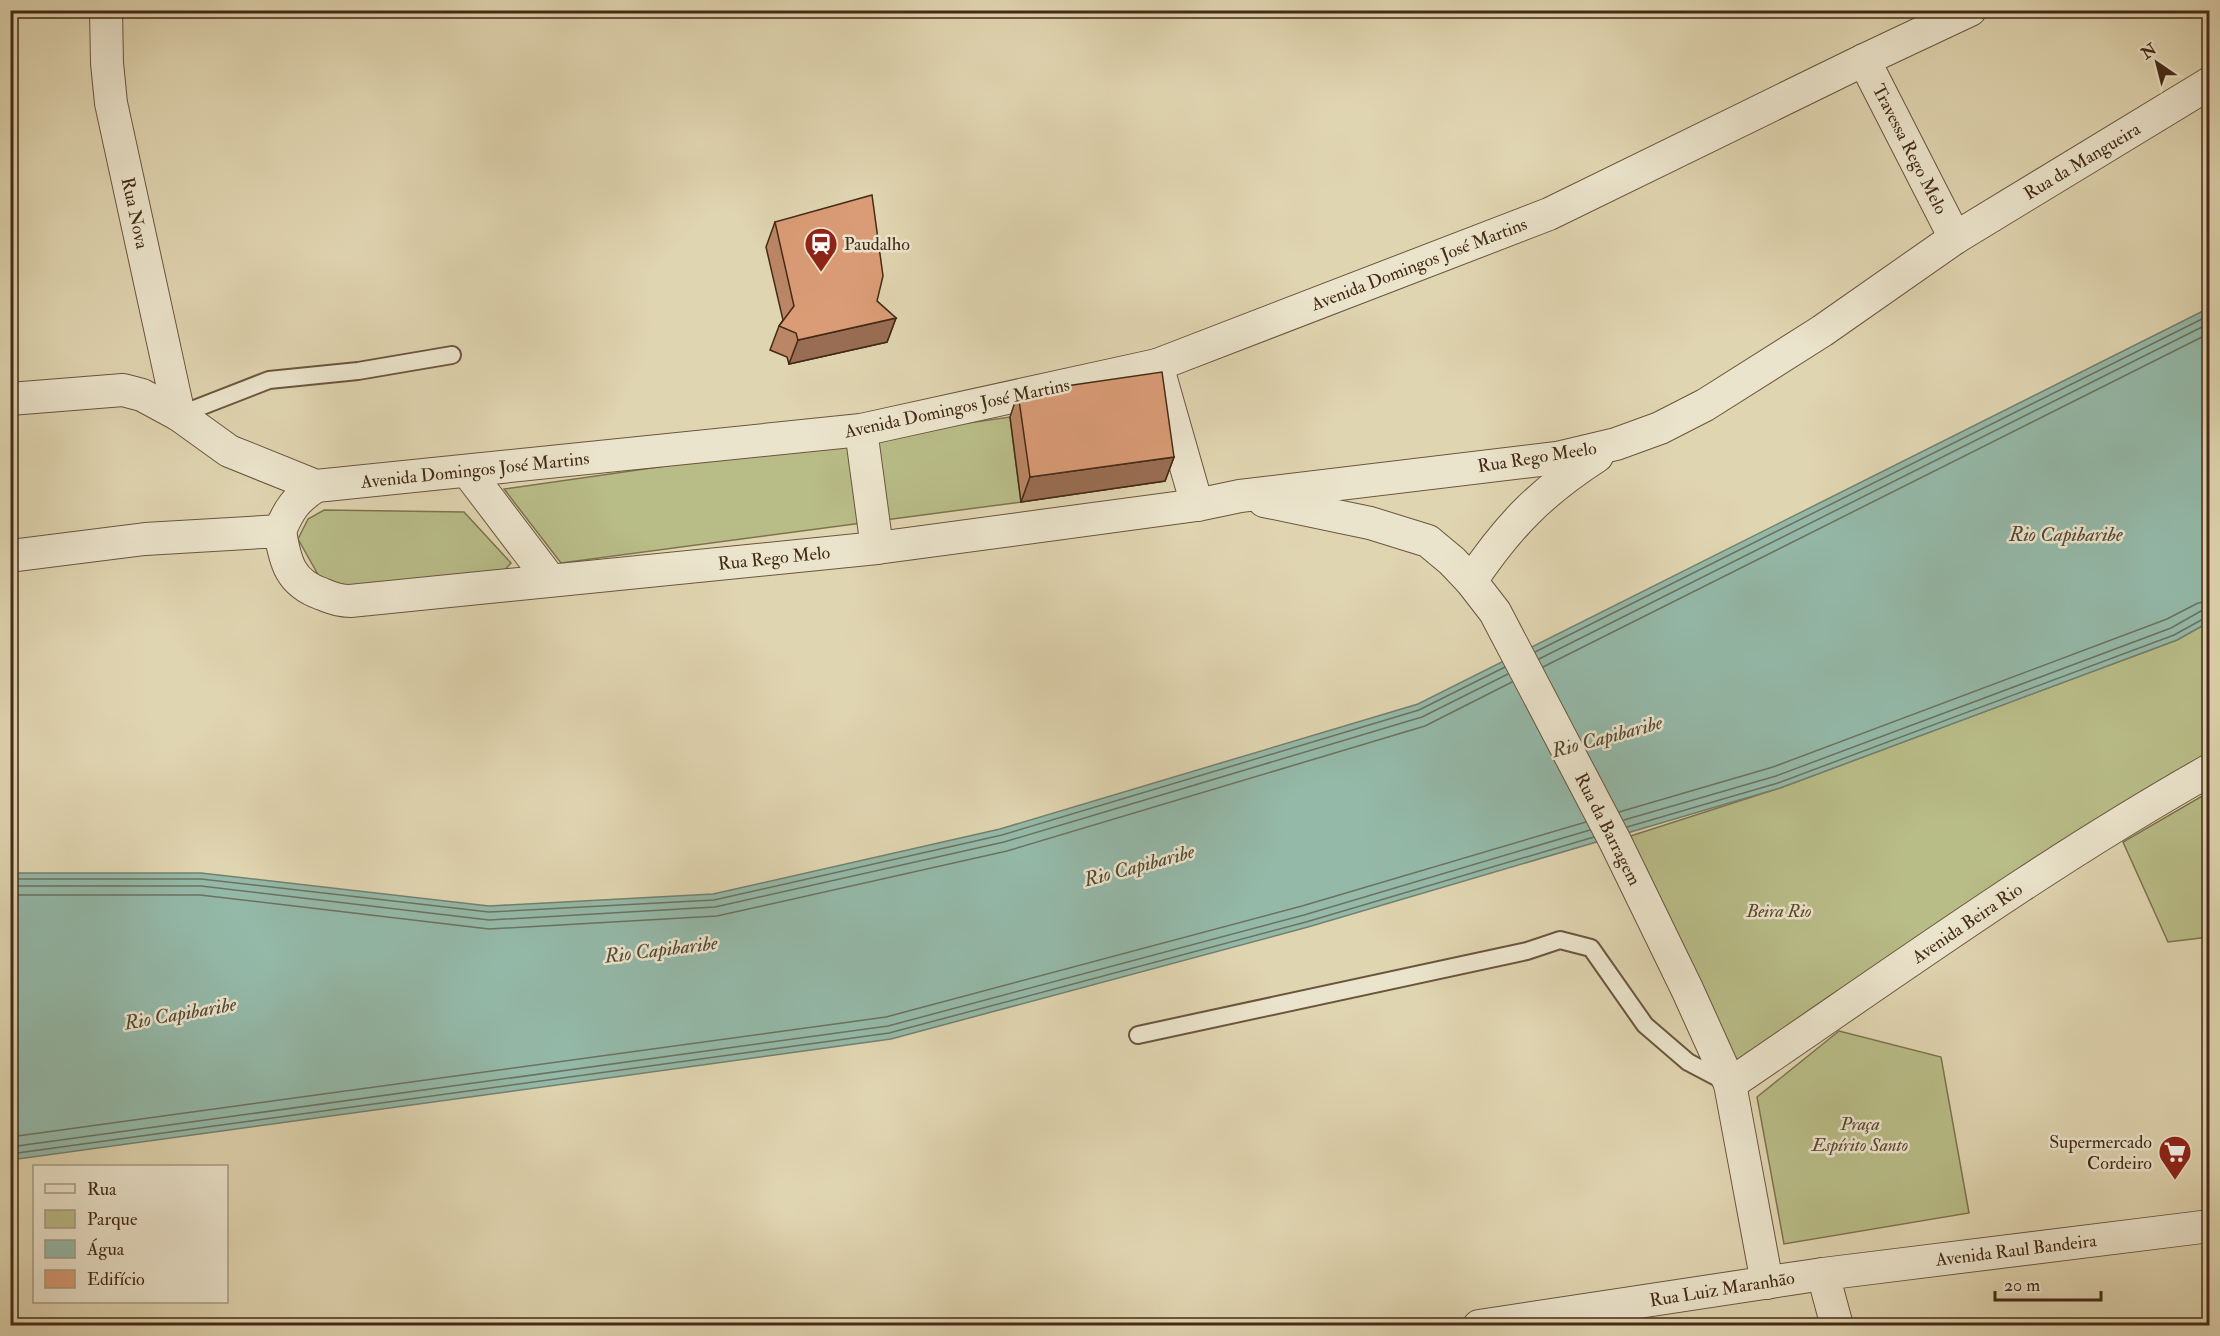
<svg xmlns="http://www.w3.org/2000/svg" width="2220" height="1336" font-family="'IM FELL Double Pica',serif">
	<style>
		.green { fill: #b8bc87; stroke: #7e734e; stroke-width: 1.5 }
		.water { fill: #94b9a9; stroke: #74806e; stroke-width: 1.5 }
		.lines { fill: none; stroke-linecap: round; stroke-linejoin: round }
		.shore { stroke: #6c725f; stroke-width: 1.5 }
		.service-casing { stroke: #6b553c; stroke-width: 20 }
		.minor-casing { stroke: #6b553c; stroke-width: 34 }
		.service { stroke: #ebe4cc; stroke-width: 16 }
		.minor { stroke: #ebe4cc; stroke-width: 32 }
		.wall { fill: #bb8665; stroke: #442a15; stroke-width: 1.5 }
		.shaded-wall { fill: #996d53; stroke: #442a15; stroke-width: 1.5 }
		.building { fill: #da9c76; stroke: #442a15; stroke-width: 1.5 }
		.labels { text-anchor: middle; stroke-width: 5; stroke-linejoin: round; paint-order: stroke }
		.street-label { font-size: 18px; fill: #442a15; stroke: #ebe4cc }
		.poi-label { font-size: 18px; fill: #442a15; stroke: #ebe4cc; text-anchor: start }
		.park-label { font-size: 18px; font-style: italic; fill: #5b472c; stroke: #ebe4cc }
		.water-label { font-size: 20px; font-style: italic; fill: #544733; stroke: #ebe4cc }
	</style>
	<rect width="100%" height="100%" fill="#e0d5b1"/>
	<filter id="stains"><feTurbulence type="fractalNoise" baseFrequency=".00333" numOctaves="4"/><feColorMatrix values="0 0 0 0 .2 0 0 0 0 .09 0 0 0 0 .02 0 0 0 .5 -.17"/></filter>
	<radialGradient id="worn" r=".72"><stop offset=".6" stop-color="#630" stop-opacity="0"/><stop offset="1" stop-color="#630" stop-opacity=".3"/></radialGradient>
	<!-- green -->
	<g class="green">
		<polygon points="1010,417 1021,502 561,563 504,489"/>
		<polygon points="324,510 464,512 511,563 500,575 343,600 320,578 298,539 308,519"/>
		<polygon points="2209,622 2209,775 1730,1084 1615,841 1780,788 2177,640"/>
		<polygon points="2209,792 2209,937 2168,942 2123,842"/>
		<polygon points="1839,1031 1941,1057 1969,1213 1784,1244 1757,1097"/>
	</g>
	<!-- water -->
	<polygon class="water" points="2209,308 2209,622 2177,640 1780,788 1308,927 891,1039 11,1160 10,873 201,873 489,906 713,894 1000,829 1418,704"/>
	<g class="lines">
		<!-- shore -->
		<g class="shore">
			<polyline points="1535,652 2210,315"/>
			<polyline points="1539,659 2210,323"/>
			<polyline points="1543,667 2210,333"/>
			<polyline points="1619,812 1773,767 2167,619 2198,603 2210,601"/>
			<polyline points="1624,820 1776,776 2171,628 2201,611 2210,610"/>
			<polyline points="1627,827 1778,783 2174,635 2205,618 2210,617"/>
			<polyline points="10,879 201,879 489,912 714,900 1002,835 1419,710 1505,667"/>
			<polyline points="10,886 201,886 489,920 715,907 1004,842 1422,717 1508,674"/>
			<polyline points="10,895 200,895 489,929 717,916 1007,851 1425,726 1512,682"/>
			<polyline points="10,1137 886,1017 1302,906 1586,822"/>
			<polyline points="10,1147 888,1026 1304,915 1590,830"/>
			<polyline points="10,1154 889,1033 1306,922 1594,837"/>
		</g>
		<!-- service casing -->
		<g class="service-casing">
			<g id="service">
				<polyline points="179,415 269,380 358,371 452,355"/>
				<polyline points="1138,1035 1527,951 1560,940 1591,948 1645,1025 1688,1062 1726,1082"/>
			</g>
		</g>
		<!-- minor casing -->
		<g class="minor-casing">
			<g id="minor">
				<polyline points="106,10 107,63 111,103 179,415"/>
				<polyline points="1864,60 1955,238"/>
				<polyline points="1157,365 1197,505"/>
				<polyline points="10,399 123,390 142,395 179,415 229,451 316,486 861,430 1157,365 1549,214 1864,60 1970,10"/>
				<polyline points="861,430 877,548"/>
				<polyline points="468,472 550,580"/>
				<polyline points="1264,501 1370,523 1428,541 1452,561 1471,581 1495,612 1615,841 1687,989 1730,1084 1767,1283"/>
				<path d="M280,531C289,509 296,499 316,486"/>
				<path d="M10,556L145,539L280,531C285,562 290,583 322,594C331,598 340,601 350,601L877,548L1197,505L1240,496L1557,458L1616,444L1660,428L1705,405L1822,331L1955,238L2210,83"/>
				<path d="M1471,581C1509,525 1540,493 1597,456"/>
				<path d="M1730,1084C1888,977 2043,864 2210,770"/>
				<polyline points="1823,1274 1837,1326"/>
				<polyline points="1479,1326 1823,1274 2210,1226"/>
			</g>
		</g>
		<!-- service -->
		<use href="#service" class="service"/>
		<!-- minor -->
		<use href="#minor" class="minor"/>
	</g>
	<!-- wall -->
	<g class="wall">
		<polygon points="775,222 877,301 896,318 887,342 789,364 787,357 770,350 779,326 783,320 766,247"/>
		<polygon points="1018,393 1174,457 1165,481 1021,502 1010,417"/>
	</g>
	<!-- shaded-wall -->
	<g class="shaded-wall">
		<polygon points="896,318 887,342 789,364 798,340"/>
		<polygon points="1174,457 1165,481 1021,502 1030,477"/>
	</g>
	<!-- building -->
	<g class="building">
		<polygon points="872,195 883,276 877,301 896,318 798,340 796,333 779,326 794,306 775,222"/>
		<polygon points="1162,372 1174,457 1030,477 1018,393"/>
	</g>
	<!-- icons -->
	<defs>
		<g id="station-pin" transform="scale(1.725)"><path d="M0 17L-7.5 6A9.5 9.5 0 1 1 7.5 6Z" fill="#8f2418" stroke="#ebe4cc"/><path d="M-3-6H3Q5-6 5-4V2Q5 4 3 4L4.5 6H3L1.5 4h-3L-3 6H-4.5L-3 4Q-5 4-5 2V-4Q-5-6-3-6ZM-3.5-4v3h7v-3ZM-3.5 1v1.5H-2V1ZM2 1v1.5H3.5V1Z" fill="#fff"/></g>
		<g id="supermarket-pin" transform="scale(1.725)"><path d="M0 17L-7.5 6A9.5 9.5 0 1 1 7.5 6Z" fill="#8f2418" stroke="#ebe4cc"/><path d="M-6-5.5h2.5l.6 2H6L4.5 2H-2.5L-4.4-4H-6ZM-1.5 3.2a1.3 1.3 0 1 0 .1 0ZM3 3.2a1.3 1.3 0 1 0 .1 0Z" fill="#fff"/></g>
	</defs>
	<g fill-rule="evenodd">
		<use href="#station-pin" x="821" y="244"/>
		<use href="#supermarket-pin" x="2175" y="1152"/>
	</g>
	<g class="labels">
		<!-- street labels -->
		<g class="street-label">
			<text transform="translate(1910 149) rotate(63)" y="6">Travessa Rego Melo</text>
			<text transform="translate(2082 161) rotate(-31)" y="6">Rua da Mangueira</text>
			<text transform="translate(135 213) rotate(78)" y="6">Rua Nova</text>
			<text transform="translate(1419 264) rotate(-21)" y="6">Avenida Domingos José Martins</text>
			<text transform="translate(957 408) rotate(-12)" y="6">Avenida Domingos José Martins</text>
			<text transform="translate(1537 457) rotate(-9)" y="6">Rua Rego Meelo</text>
			<text transform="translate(475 470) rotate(-6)" y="6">Avenida Domingos José Martins</text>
			<text transform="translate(774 558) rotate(-6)" y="6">Rua Rego Melo</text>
			<text transform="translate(1608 829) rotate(63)" y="6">Rua da Barragem</text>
			<text transform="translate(1967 923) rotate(-34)" y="6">Avenida Beira Rio</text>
			<text transform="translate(2016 1250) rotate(-7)" y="6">Avenida Raul Bandeira</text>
			<text transform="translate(1722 1289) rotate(-9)" y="6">Rua Luiz Maranhão</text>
		</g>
		<!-- poi labels -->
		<g class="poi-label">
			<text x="844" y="250">Paudalho</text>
			<text x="2152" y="1148" text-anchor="end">Supermercado<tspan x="2152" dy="21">Cordeiro</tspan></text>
		</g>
		<!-- park labels -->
		<g class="park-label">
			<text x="1779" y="917">Beira Rio</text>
			<text x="1860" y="1130">Praça<tspan x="1860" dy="21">Espírito Santo</tspan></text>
		</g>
		<!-- water labels -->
		<g class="water-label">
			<text x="2066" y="541">Rio Capibaribe</text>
			<text transform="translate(1607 736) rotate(-15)" y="7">Rio Capibaribe</text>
			<text transform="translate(1139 865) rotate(-15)" y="7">Rio Capibaribe</text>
			<text transform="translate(661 949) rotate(-7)" y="7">Rio Capibaribe</text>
			<text transform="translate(180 1013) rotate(-10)" y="7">Rio Capibaribe</text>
		</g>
	</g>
	<!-- margin -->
	<rect width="2220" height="1336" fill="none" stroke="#e0d5b1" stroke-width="36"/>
	<rect x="12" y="12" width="2196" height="1312" fill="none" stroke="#442a15" stroke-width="3"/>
	<rect x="18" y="18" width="2184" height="1300" fill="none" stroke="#442a15" stroke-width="1.5"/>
	<!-- legend -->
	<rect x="33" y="1165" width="195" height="138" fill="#ebe4cc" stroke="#a89a83" stroke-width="1.5"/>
	<rect x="45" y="1184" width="30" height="9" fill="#ebe4cc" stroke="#a89a83" stroke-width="1.5"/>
	<text x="87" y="1195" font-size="18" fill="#442a15">Rua</text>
	<rect x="45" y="1210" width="30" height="18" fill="#b8bc87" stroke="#a89a83" stroke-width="1.5"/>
	<text x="87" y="1225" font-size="18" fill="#442a15">Parque</text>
	<rect x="45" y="1240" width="30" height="18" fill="#94b9a9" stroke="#a89a83" stroke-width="1.5"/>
	<text x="87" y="1255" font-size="18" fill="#442a15">Água</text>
	<rect x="45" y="1270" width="30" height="18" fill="#da9c76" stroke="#a89a83" stroke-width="1.5"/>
	<text x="87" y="1285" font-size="18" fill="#442a15">Edifício</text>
	<!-- north arrow -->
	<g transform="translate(2157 63) rotate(325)" stroke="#ebe4cc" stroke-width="4.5" paint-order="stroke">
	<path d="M0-4.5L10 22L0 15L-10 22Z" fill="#442a15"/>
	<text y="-9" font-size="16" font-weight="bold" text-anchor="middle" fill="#442a15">N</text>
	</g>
	<!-- scale -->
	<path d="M1995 1291v9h106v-9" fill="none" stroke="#442a15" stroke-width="3"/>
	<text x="2004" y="1291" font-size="18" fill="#442a15" stroke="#ebe4cc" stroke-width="4.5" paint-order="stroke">20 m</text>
	<rect width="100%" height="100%" filter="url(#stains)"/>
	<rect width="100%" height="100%" fill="url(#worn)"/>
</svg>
